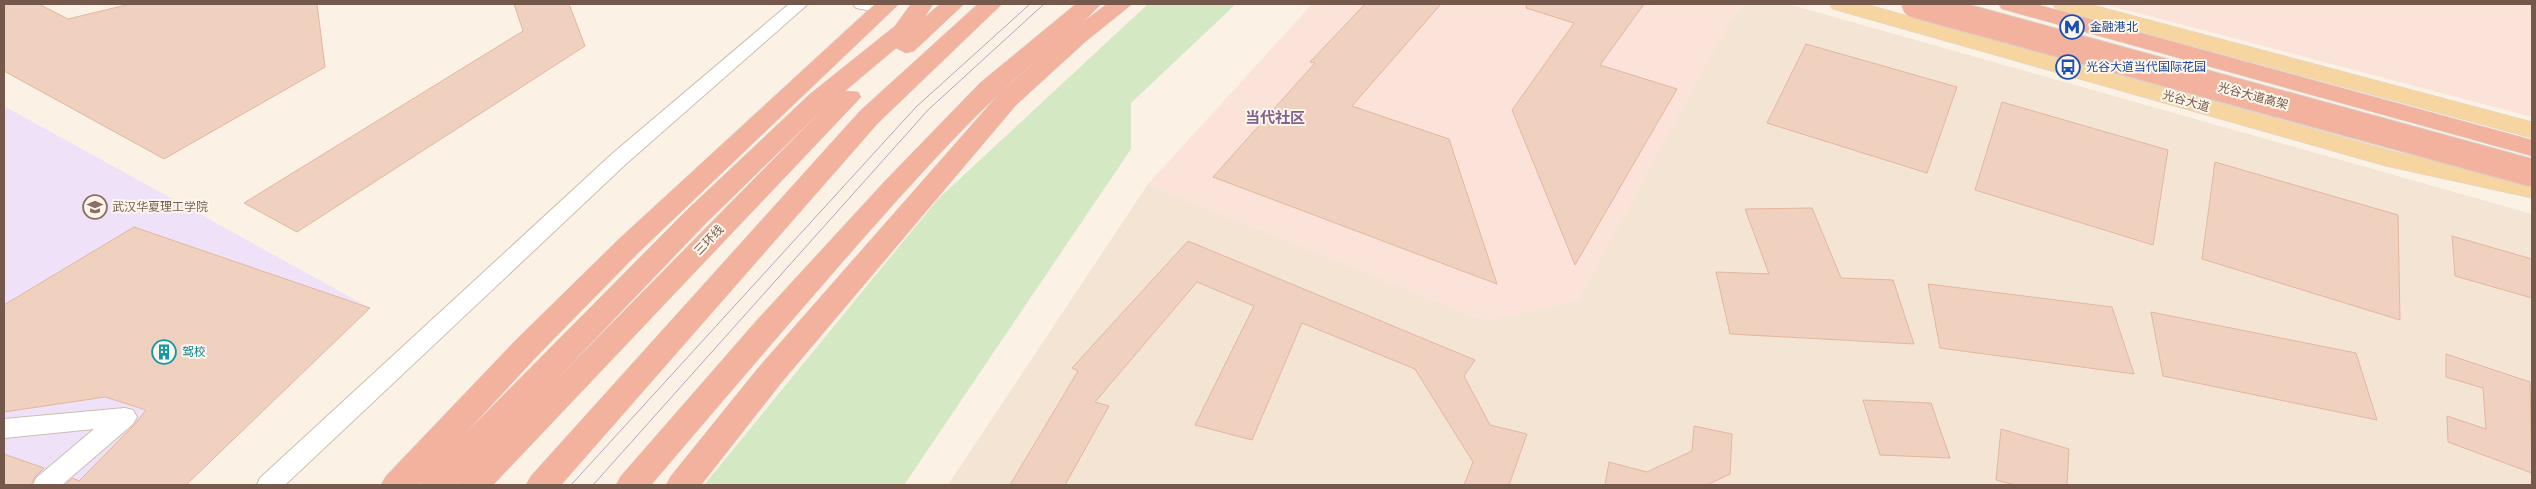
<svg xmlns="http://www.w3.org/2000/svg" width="2536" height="489" font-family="'Archivo Narrow','Noto Sans SC',sans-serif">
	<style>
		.residential { fill: #f3e4d4 }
		.commercial { fill: #fbe3d9 }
		.education { fill: #efe2f8 }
		.green { fill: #d4e8c4 }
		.building { fill: #f0d0be; stroke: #e2b79f }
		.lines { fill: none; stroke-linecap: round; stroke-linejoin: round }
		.street-casing { stroke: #cfbcaf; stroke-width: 2 }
		.primary-casing { stroke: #d8d0cd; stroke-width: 1 }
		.highway-casing { stroke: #d8d0cd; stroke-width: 1 }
		.street { fill: #fff; fill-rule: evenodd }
		.primary { fill: #f7d5a0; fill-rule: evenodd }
		.highway { fill: #f3b29e; fill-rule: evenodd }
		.tram { stroke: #b5a4c4; stroke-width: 1 }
		.highway-bridge-casing { stroke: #d8d0cd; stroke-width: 29; stroke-linecap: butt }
		.highway-bridge { stroke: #f3b29e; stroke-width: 27 }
		.labels { text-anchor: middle; stroke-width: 4; stroke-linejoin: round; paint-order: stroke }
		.transit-label { font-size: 12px; fill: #164399; stroke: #fef6eb; text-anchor: start }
		.street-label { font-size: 12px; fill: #73584b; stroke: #fef6eb }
		.education-label { font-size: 12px; fill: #785e54; stroke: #fef6eb; text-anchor: start }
		.culture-label { font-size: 12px; fill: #0d838f; stroke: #fef6eb; text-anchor: start }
		.quarter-label { font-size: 15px; font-weight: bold; fill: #7f638f; stroke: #fef6eb }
	</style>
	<rect width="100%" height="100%" fill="#fbf2e5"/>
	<!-- residential -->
	<polygon class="residential" points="1743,4 1788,4 2532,214 2532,485 948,485 1148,184 1486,321 1730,22"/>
	<!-- commercial -->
	<g class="commercial">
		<polygon points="1312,4 1743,4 1730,22 1578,301 1486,321 1148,184"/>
		<polygon points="2103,4 2532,4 2532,117 2199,29"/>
	</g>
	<!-- education -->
	<polygon class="education" points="4,106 370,308 186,485 4,485"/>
	<!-- green -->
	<polygon class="green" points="1148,4 1236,4 1131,103 1131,149 904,485 704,485 938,199"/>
	<!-- building -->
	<g class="building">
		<polygon points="4,4 39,4 68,19 130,4 317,4 325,67 164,159 4,71"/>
		<polygon points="514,4 569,4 585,46 297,232 244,203 523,31"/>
		<polygon points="1365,4 1441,4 1352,106 1449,139 1497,284 1213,177 1315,63 1310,62"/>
		<polygon points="1527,4 1644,4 1600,65 1677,89 1575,265 1512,110 1574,23 1526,8"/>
		<polygon points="1806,44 1957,87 1927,173 1767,123"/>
		<polygon points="2002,102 2168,150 2153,245 1975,190"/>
		<polygon points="2215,162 2398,215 2400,320 2202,259"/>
		<polygon points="1812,208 1841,278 1893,280 1914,344 1730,334 1716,272 1769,274 1745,209"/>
		<polygon points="134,227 370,308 186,485 65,485 73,478 79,481 134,425 146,410 105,397 4,412 4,305"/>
		<polygon points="2452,236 2532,259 2532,298 2455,276"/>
		<polygon points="1188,241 1475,360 1464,376 1490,425 1527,434 1509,485 1464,485 1473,462 1415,369 1302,323 1252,440 1195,425 1254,306 1197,282 1095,402 1109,406 1065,485 1010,485 1078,371 1072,368"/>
		<polygon points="1928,284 2112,307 2134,374 1940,348"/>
		<polygon points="2151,312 2356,353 2377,420 2163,376"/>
		<polygon points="2446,354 2530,382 2532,473 2448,442 2447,416 2486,429 2483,388 2446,377"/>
		<polygon points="1863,400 1931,403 1950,458 1880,455"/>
		<polygon points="1694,426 1732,434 1730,474 1707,485 1605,485 1609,462 1647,472 1692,451"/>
		<polygon points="2001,429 2069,449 2067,485 2015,485 1996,480"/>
		<polygon points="4,454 44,468 35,477 31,485 4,485"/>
	</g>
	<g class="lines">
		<!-- street casing -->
		<g class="street-casing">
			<g id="street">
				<polygon points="789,4 808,4 627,163 285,485 257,485 260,478 613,153"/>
				<polygon points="853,4 887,4 892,8 889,12 883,13 856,8"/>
				<polygon points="125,408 133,410 137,417 133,424 62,485 33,485 36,478 94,429 4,438 4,419"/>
			</g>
		</g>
		<!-- primary casing -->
		<g class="primary-casing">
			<g id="primary">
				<polygon points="1830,4 1865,4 2396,152 2532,180 2532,198 2386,166 1833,9"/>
				<polygon points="2053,4 2089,4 2532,122 2532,138 2056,9"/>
			</g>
		</g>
		<!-- highway casing -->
		<g class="highway-casing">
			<g id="highway">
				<path d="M875,4H899L639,252L537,356L461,438L686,211L810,94L895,26L911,4H933L924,18L940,4H964L914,51L906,53L896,48L845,91L858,92L861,97L493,485H457L458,482L455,485H419L421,482L417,485H381L386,476L516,340L619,239ZM828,104L552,384L706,223Z"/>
				<polygon points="978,4 1002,4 878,123 561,485 526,485 531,476 860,111"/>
				<path d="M1076,4H1101L1083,22L1107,4H1132L1085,42L1016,105L781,383L701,485H666L671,476L759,367L998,95L1039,58C973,114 916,179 859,243C789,323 720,404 651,485H616L621,476L758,319L885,181L980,83Z"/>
				<polygon points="1999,4 2035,4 2532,140 2532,156 2002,9"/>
			</g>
		</g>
		<!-- street -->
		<use href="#street" class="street"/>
		<!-- primary -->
		<use href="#primary" class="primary"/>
		<!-- highway -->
		<use href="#highway" class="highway"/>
		<!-- tram -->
		<g class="tram">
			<polyline points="571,485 916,107 1030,4"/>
			<polyline points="593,485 928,110 1044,4"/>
		</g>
		<!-- highway-bridge casing -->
		<g class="highway-bridge-casing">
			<polyline id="highway-bridge" points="1915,4 2532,173"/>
		</g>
		<!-- highway-bridge -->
		<use href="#highway-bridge" class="highway-bridge"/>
	</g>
	<!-- icons -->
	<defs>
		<g id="metro-ring" transform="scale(1.25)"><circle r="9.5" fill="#fef6eb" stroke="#1a4fb4" stroke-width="1.5"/><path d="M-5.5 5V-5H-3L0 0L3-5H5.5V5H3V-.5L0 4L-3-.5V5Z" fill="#1a4fb4"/></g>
		<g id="bus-ring" transform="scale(1.25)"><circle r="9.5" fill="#fef6eb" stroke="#1a4fb4" stroke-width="1.5"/><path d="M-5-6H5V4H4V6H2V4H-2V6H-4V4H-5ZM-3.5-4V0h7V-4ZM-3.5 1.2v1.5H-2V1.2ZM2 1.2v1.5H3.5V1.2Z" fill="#1a4fb4"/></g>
		<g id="university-ring" transform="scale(1.25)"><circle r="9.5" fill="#fef6eb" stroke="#8d6e63" stroke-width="1.5"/><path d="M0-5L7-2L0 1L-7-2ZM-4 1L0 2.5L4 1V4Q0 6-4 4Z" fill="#8d6e63"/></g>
		<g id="building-ring" transform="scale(1.25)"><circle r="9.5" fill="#fef6eb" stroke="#0f9aa8" stroke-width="1.5"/><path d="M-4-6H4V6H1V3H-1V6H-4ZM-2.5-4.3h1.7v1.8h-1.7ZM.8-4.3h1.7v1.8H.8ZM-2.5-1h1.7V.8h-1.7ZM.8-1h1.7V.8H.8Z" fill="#0f9aa8"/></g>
	</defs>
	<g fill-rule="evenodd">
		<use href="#metro-ring" x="2072" y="27"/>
		<use href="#bus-ring" x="2068" y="67"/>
		<use href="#university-ring" x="95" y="207"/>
		<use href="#building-ring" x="164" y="352"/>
	</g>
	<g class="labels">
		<!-- transit labels -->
		<g class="transit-label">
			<text x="2090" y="31">金融港北</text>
			<text x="2086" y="71">光谷大道当代国际花园</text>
		</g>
		<!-- street labels -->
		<g class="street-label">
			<text transform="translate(2253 96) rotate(15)" y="4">光谷大道高架</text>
			<text transform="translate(2186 101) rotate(16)" y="4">光谷大道</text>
			<text transform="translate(709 240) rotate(-46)" y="4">三环线</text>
		</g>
		<!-- education labels -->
		<g class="education-label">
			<text x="112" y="211">武汉华夏理工学院</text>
		</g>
		<!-- culture labels -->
		<g class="culture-label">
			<text x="182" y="356">驾校</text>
		</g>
		<!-- quarter labels -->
		<g class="quarter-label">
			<text x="1275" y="123">当代社区</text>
		</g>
	</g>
	<!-- border -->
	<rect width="2536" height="489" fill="none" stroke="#73584b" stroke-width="10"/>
</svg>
